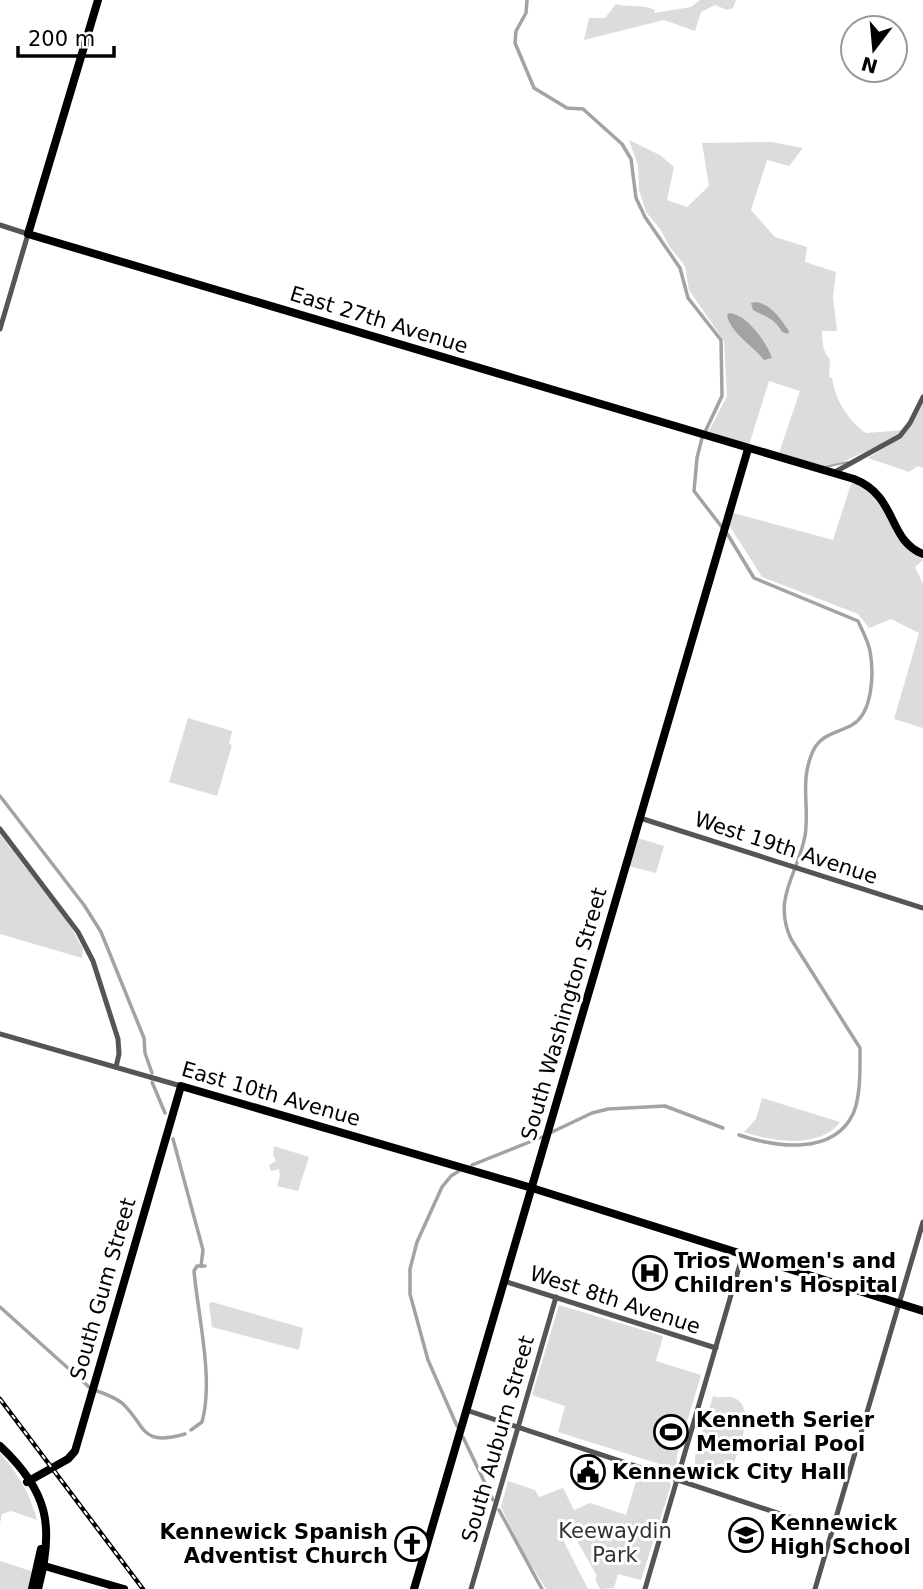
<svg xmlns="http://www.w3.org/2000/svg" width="923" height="1589" font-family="'DejaVu Sans',sans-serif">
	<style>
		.green { fill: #dcdcdc }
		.water { fill: #a3a3a3 }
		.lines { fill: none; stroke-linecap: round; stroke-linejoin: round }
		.stream { stroke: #a3a3a3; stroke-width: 2 }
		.canal { stroke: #a3a3a3; stroke-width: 3.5 }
		.minor { stroke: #555; stroke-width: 5 }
		.major { stroke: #000; stroke-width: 8 }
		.rail-casing { stroke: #000; stroke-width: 4.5 }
		.rail { stroke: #fff; stroke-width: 2; stroke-dasharray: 5; stroke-linecap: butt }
		.labels { text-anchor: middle; stroke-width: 6; stroke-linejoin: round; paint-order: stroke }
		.street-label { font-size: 21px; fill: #000; stroke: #fff }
		.poi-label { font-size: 21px; font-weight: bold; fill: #000; stroke: #fff; text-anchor: start }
		.park-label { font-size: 21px; fill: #333; stroke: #fff }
	</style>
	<rect width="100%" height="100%" fill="#fff"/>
	<!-- green -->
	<g class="green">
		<path d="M700,0H736L733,8L727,10L715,5L701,12L695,31L664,20L584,40L589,18H605L616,4C629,8 644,4 655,10L654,13L691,7Z"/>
		<path d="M629,140L660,155L674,167L667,200L687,207L709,186L702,143L772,142L803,148L789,166L767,160L751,210L775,237L807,247L805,262L836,272L833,297L837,331H822C822,340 823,354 830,359L829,377L832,378C835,399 848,421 866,433L904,430L885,443L829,468L779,453L800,391L769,381L749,445L708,433L727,396L724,341L689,290L685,266L669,246L661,230L646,212L639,190L638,165Z"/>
		<path d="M923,402V468L918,466L909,472L868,458C900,439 906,435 923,402Z"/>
		<polygon points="852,481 875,494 909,549 923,560 915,567 923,584 923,728 894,719 919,633 891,619 869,628 858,614 762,577 729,525 733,513 833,540"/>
		<polygon points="188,718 232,731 229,744 232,745 217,796 169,782"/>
		<polygon points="0,834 69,924 83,949 82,958 0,934"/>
		<polygon points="638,838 664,846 656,873 629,866"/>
		<path d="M762,1098L840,1122C820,1149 773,1142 744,1132L756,1119Z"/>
		<polygon points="274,1146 309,1157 298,1191 277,1186 280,1175 279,1169 271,1171 269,1165 276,1161 273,1155"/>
		<polygon points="212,1302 303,1328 299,1350 212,1327 209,1304"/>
		<polygon points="559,1305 663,1336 656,1361 701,1375 677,1455 676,1469 673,1471 669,1467 558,1432 565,1406 532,1395"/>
		<path d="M713,1396C720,1399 727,1395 734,1398C758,1407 737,1452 732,1470L727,1477L715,1481L700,1476L695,1467V1456Z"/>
		<path d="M0,1453C18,1474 30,1493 37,1520L11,1511L2,1514L0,1523Z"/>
		<polygon points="639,1471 669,1480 671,1485 641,1580 618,1574 614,1588 600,1589 595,1579 597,1576 577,1541 577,1527 567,1525 561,1527 559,1532 588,1589 546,1589 522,1550 501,1507 508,1481 535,1490 539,1497 563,1488 574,1510 590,1503 626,1515"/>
		<polygon points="0,1561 34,1572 29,1589 0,1589"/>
	</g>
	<!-- water -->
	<g class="water">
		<path d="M756,302C772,305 780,318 789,331L788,334L782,332C775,318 766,317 753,310L751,303Z"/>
		<path d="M729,313C747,314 767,343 772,358L764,360C752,345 732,334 727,316Z"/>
	</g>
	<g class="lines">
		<!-- stream -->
		<polyline class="stream" points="825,467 848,462"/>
		<!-- canal -->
		<g class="canal">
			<polyline points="527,0 526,13 516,31 515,43 534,88 567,108 583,109 622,144 631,159 636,198 645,217 680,268 688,298 721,340 722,396 705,432"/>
			<path d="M702,438L697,458L694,491L728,535L754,578L858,621C862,630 868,641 870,651C874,673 873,713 852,725C837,733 821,734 813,751C799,782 810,807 805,836C798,874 772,898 791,939L860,1048C860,1068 861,1096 853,1114C833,1156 775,1147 739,1135"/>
			<polyline points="0,796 84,905 101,932 144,1038 145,1053 152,1073"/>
			<polyline points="152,1082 165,1113"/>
			<polyline points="552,1132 592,1113 608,1109 665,1106 723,1128"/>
			<polyline points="173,1139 203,1250 201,1266"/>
			<polyline points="472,1165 542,1137"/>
			<polyline points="0,1307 89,1387"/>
			<path d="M97,1391C106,1394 114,1397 122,1403C147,1426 139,1447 185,1434"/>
			<polyline points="457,1426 428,1360 410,1294 410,1269 417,1242 442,1187 451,1176 459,1171"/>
			<path d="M191,1430L202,1422C214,1380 198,1316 194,1271L197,1266H205"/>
			<polyline points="463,1437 493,1500"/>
			<polyline points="499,1510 542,1589"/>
		</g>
		<!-- minor -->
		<g class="minor">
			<polyline points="0,225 28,234 0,329"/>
			<polyline points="833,473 900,436 910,423 923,397"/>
			<polyline points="640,818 923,908"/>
			<polyline points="0,829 78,932 93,961 118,1039 119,1054 116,1067"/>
			<polyline points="0,1034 181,1086"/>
			<polyline points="504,1281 716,1348"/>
			<polyline points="466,1410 832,1531"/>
			<polyline points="471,1589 556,1297"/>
			<polyline points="645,1589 743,1254"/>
			<polyline points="815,1589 923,1222"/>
		</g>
		<!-- major -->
		<g class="major">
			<path d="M98,0L28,234L854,479C898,496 887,540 923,554"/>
			<path d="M0,1446C48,1491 55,1526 38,1589"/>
			<polyline points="27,1482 68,1459 75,1451 181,1086 532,1188 923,1311"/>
			<polyline points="41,1565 124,1589"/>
			<polyline points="32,1589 41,1549"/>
			<polyline points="414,1589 748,449"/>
		</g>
		<!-- rail casing -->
		<g class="rail-casing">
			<polyline id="rail" points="0,1399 143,1589"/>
		</g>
		<!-- rail -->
		<use href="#rail" class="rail"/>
	</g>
	<!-- icons -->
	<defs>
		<g id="hospital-ring" transform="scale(1.75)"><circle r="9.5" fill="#fff" stroke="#000" stroke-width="1.5"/><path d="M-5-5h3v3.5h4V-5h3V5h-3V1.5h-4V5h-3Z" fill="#000"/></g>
		<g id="stadium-ring" transform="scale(1.75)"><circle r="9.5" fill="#fff" stroke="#000" stroke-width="1.5"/><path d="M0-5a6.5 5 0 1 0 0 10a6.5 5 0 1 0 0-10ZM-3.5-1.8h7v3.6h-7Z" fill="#000"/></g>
		<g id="civic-ring" transform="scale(1.75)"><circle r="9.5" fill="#fff" stroke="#000" stroke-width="1.5"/><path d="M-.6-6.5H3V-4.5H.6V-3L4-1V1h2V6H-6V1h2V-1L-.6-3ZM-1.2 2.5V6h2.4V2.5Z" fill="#000"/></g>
		<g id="school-ring" transform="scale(1.75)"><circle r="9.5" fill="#fff" stroke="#000" stroke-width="1.5"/><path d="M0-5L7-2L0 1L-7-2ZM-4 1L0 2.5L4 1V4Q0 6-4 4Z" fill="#000"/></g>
		<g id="church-ring" transform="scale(1.75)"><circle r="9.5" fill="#fff" stroke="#000" stroke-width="1.5"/><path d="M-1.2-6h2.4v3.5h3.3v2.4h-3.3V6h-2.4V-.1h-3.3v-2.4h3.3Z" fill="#000"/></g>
	</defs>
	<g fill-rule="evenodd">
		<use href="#hospital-ring" x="650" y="1273"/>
		<use href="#stadium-ring" x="671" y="1432"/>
		<use href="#civic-ring" x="588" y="1472"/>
		<use href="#school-ring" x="746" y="1535"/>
		<use href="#church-ring" x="412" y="1544"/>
	</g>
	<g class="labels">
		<!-- street labels -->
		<g class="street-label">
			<text transform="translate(379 320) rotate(17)" y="7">East 27th Avenue</text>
			<text transform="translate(786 848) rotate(18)" y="7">West 19th Avenue</text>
			<text transform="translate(564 1014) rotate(-74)" y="7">South Washington Street</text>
			<text transform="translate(271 1094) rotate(16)" y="7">East 10th Avenue</text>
			<text transform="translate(103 1289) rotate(-74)" y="7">South Gum Street</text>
			<text transform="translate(615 1300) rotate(18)" y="7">West 8th Avenue</text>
			<text transform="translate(498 1439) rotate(-74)" y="7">South Auburn Street</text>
		</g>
		<!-- poi labels -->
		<g class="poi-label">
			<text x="674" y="1268">Trios Women's and<tspan x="674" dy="24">Children's Hospital</tspan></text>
			<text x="696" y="1427">Kenneth Serier<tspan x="696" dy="24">Memorial Pool</tspan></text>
			<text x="612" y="1479">Kennewick City Hall</text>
			<text x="770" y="1530">Kennewick<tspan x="770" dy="24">High School</tspan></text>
			<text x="388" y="1539" text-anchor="end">Kennewick Spanish<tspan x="388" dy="24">Adventist Church</tspan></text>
		</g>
		<!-- park labels -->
		<g class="park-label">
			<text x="615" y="1538">Keewaydin<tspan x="615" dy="24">Park</tspan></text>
		</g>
	</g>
	<!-- north arrow -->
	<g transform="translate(874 49) rotate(196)"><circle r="33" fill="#ffffff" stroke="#999999" stroke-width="2"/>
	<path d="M0-5L12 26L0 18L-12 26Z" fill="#000000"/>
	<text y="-10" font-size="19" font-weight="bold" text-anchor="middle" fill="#000000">N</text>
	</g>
	<!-- scale -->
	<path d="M18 46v10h96v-10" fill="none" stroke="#000000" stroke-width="3.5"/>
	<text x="28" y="46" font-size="21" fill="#000000" stroke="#ffffff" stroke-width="5" paint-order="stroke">200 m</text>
</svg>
